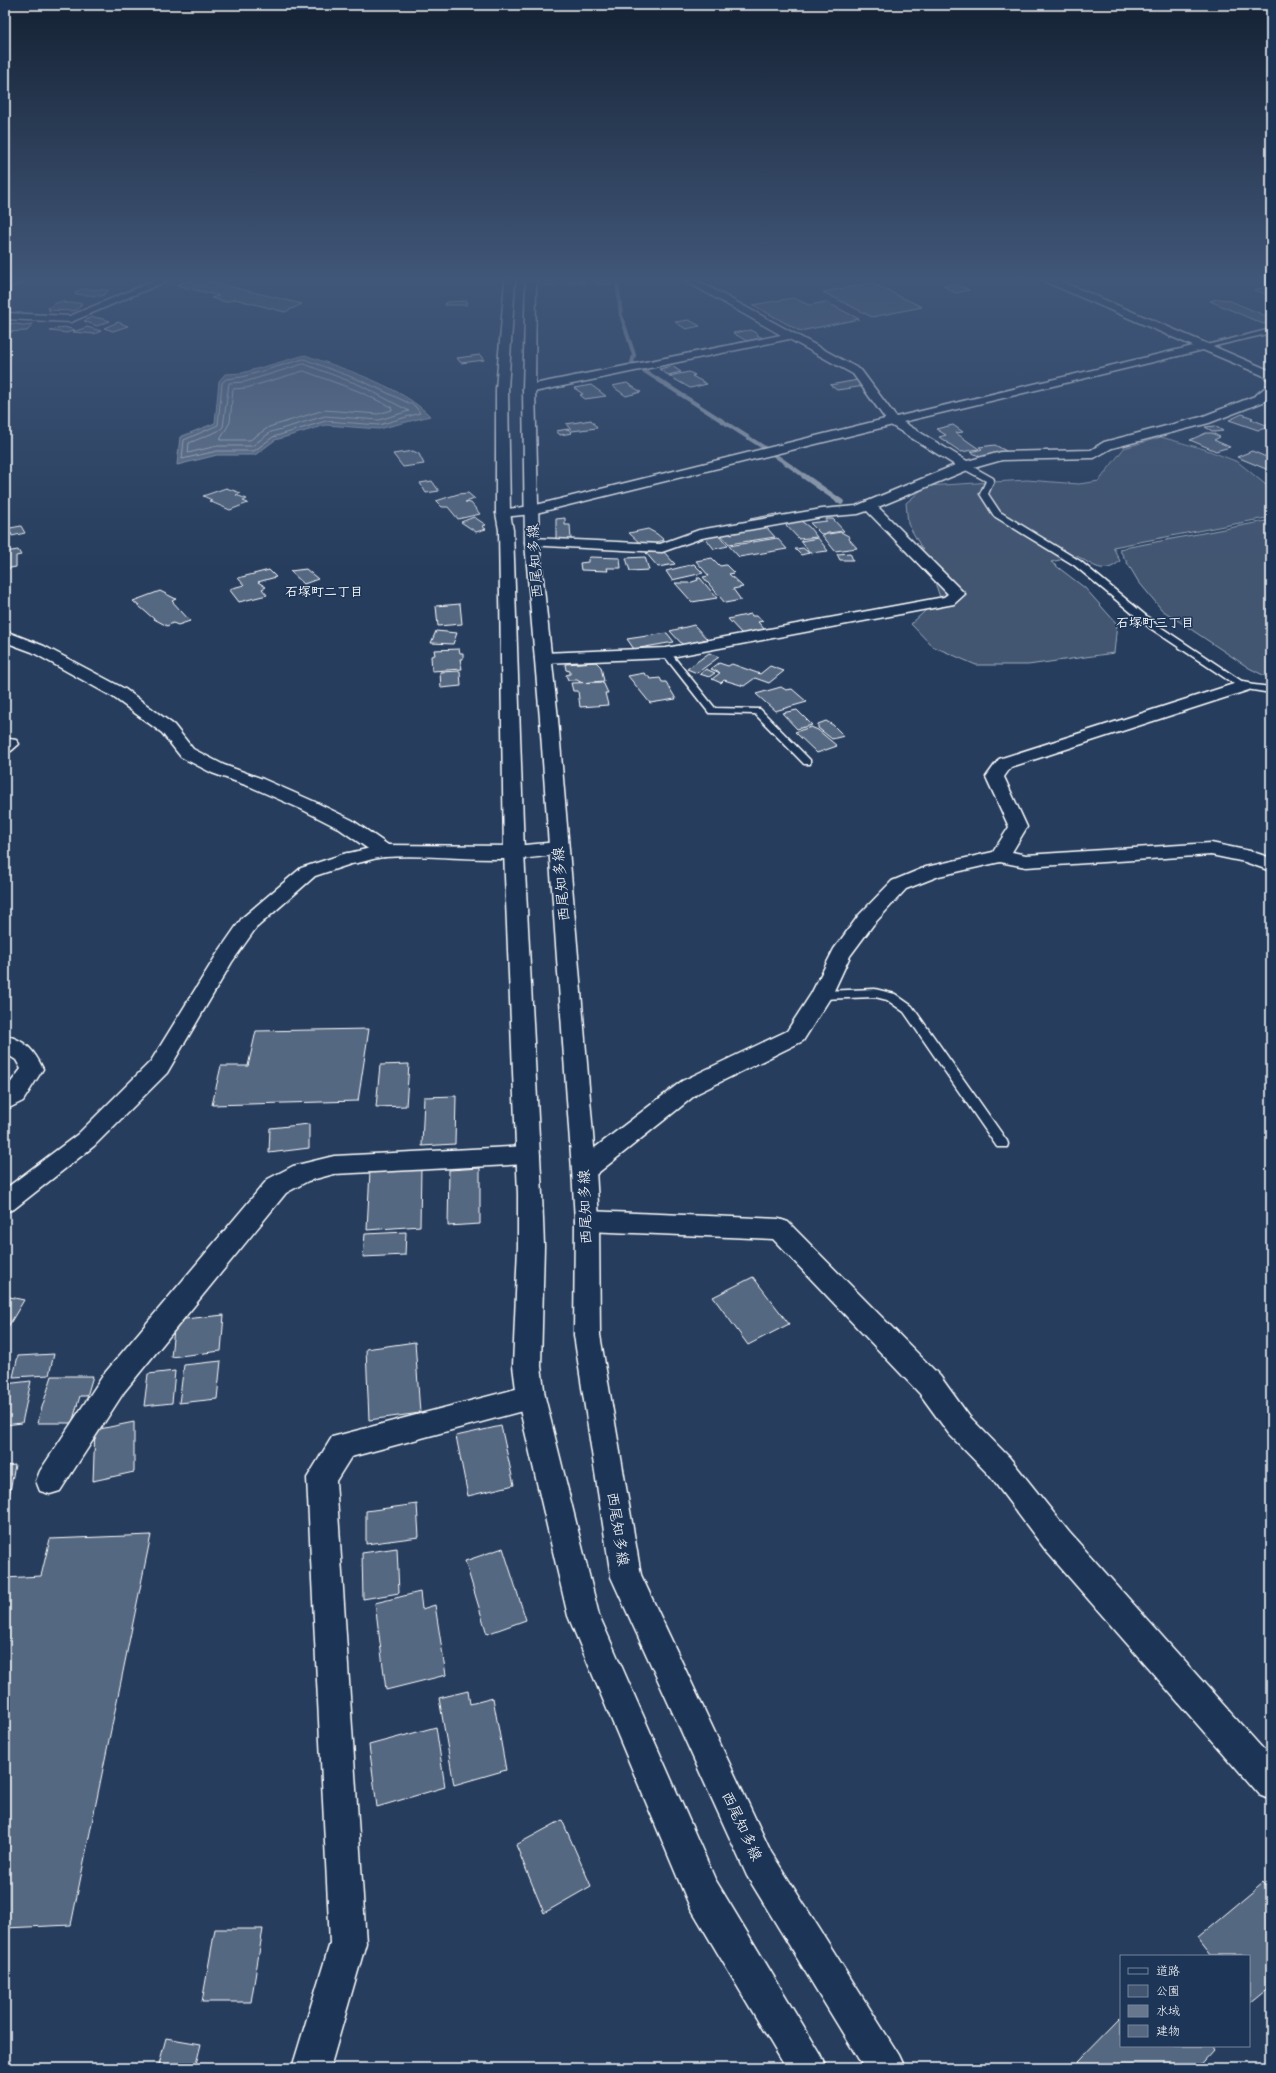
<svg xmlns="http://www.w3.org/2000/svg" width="1276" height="2073" font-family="'Comic Neue','Klee One',sans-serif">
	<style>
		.green { fill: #425672; stroke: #a0aab8 }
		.water { fill: #67788e; stroke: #a4aebb }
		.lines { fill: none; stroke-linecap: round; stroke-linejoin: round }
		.shore { stroke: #c2c9d2; stroke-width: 1 }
		.stream-far1 { stroke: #a4aebb; stroke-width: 4 }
		.stream { stroke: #a4aebb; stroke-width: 5.5 }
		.building { fill: #556781; stroke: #fff }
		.service-casing { stroke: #fff; stroke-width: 3 }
		.minor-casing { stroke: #fff; stroke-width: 3 }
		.tertiary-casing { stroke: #fff; stroke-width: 3 }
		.primary-casing { stroke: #fff; stroke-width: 3 }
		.service { fill: #1d3557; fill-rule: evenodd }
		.minor { fill: #1d3557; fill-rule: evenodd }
		.tertiary { fill: #1d3557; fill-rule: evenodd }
		.primary { fill: #1d3557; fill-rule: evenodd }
		.labels { text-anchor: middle; stroke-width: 3; stroke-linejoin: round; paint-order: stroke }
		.far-neighbourhood-label { font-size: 13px; font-weight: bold; fill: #fff; stroke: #1d3557 }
		.street-label { font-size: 15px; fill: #fff; stroke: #1d3557 }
	</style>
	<rect width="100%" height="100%" fill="#263d5e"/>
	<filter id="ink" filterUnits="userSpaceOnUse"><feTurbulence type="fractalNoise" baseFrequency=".025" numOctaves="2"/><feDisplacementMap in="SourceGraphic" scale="8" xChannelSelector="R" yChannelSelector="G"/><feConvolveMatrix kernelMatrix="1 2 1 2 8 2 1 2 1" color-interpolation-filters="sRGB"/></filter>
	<g filter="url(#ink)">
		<!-- green -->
		<g class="green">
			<path d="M1161,437L1204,449L1238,462L1271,489V517L1113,547L1120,561C1104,576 1093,565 1077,556L1051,562L1085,588L1117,624L1114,653L1028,665H976L932,646L911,624L940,597L925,554L908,524L906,503L926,486L1027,480L1079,484L1099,481L1124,448Z"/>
			<polygon points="1271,520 1271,679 1249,668 1162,610 1138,581 1119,549"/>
		</g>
		<!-- water -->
		<path class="water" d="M305,355C344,369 401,386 430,416L379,429L326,425L275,440L255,455H217L177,465L180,437L215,423L219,381L225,374L242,373Z"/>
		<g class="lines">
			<!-- shore -->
			<g class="shore">
				<polygon points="304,359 362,381 415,406 420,413 379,425 326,421 273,437 254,451 217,451 182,459 184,440 218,425 222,383 226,379 242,377"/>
				<polygon points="304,364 360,385 409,411 379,420 325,416 271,432 252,446 217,446 188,453 189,443 218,431 223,427 229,383 244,382"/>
				<polygon points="304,371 358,391 391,407 392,410 378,414 324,410 269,427 250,440 220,440 230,422 233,389 246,388"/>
			</g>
			<!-- stream-far1 -->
			<polyline class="stream-far1" points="617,280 621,315 634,355 632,363 763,447 806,477"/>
			<!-- stream -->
			<polyline class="stream" points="804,476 841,502"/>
		</g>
		<!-- building -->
		<g class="building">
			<polygon points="190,280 204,280 302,304 285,312 235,299 226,302 211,298 219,296 176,285"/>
			<polygon points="544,280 555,280 556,284 545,285"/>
			<polygon points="569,280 584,280 584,283 569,284"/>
			<polygon points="594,280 611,280 612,284 595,284"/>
			<polygon points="872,283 922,307 872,317 823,292"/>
			<polygon points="955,284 969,290 956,293 943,286"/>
			<polygon points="1271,286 1271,296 1254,290"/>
			<polygon points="81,289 109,290 102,296 74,294"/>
			<polygon points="793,298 809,305 826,302 859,319 800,331 753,305"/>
			<polygon points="1218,299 1228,300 1271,318 1271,322 1263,324 1210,301"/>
			<polygon points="467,301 466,305 445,305 446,302"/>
			<polygon points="58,302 66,302 64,303 82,303 77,310 72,311 48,310 50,308 48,308"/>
			<polygon points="92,317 99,318 110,321 97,326 84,321"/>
			<polygon points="689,320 700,326 686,329 675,322"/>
			<polygon points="118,322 128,326 113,331 104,328"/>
			<polygon points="8,323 23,325 33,324 27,331 5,332 5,325"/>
			<polygon points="64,327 75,330 67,333 50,331"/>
			<polygon points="87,327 101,331 94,334 73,332"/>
			<polygon points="750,330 758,334 757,335 767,340 750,343 733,333"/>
			<polygon points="480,355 484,360 461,363 457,358"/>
			<polygon points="672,366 681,372 668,375 659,369"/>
			<polygon points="689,372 695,375 692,376 707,384 690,388 669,376"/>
			<polygon points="858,380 865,386 837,390 830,385"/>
			<polygon points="627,383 641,392 626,396 612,386"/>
			<polygon points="591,385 606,396 585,399 580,395 583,394 574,388"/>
			<polygon points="1242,414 1253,418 1251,419 1271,427 1258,430 1229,420"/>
			<polygon points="591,420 597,428 572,431 566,424"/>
			<polygon points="953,425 963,432 956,433 979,449 961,452 939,437 946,435 936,429"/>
			<polygon points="1215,426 1223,431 1214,432 1205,427"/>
			<polygon points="568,429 572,433 560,435 556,431"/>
			<polygon points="1206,433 1212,433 1220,437 1214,440 1230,447 1216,451 1190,440"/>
			<polygon points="995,445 1010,453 984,459 971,452 982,449 979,447"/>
			<polygon points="413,451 419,454 424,464 403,467 393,454"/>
			<polygon points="1252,451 1271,459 1271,467 1266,469 1237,457"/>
			<polygon points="432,481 439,491 426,493 420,483"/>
			<polygon points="226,488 241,493 236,495 247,499 243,501 248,503 230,510 209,501 212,500 203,496"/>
			<polygon points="468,493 475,499 465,502 471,503 480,514 458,519 448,507 442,507 436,501 458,494"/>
			<polygon points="776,514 778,516 752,521 750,519"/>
			<polygon points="474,517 486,525 482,526 486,529 476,532 461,522"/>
			<polygon points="565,518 565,525 570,525 571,540 556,540 556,519"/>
			<polygon points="826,519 833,519 844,531 821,534 810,523 827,521"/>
			<polygon points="801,521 809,527 817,537 799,539 784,523"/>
			<polygon points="21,526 25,533 12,536 11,533 5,535 5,529"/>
			<polygon points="766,527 775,537 729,544 720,534"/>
			<polygon points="648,529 657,534 664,540 657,542 659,544 642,545 629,533"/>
			<polygon points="841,532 850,537 849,539 857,548 835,551 822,535"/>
			<polygon points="718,534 728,546 714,549 704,536"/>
			<polygon points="777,538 787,549 739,557 729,546"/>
			<polygon points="818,538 828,551 810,553 801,541"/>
			<polygon points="803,548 809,553 801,555 795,549"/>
			<polygon points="18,550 21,555 16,556 16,567 5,569 5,552"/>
			<polygon points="662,550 675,564 658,567 646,553"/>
			<polygon points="850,553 853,560 840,560 837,554"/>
			<polygon points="590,557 620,558 621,568 607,568 608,571 581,570 580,563 588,562 588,559"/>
			<polygon points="645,557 649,570 630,571 626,558"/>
			<polygon points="712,558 720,566 726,565 734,573 729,574 743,587 733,589 741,600 725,603 703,577 709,576 696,561"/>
			<polygon points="694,564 703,573 672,580 666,571"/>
			<polygon points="306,569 318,579 304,584 290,571"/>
			<polygon points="269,570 276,577 258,582 266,587 262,589 267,595 239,602 229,589 244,585 238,578"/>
			<polygon points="697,578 700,578 717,598 692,602 675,583 689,583 698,580"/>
			<polygon points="160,591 176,599 172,601 190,621 178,625 173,623 167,626 154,619 133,601"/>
			<polygon points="460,604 462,624 438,626 436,606"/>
			<polygon points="751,614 752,616 757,616 763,621 758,622 766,631 743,635 728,619"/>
			<polygon points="694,625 707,639 683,645 670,631"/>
			<polygon points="436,631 457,633 453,644 431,643"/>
			<polygon points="667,633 674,642 634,649 627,639"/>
			<polygon points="459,649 460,653 463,653 463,659 460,659 462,669 432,671 431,656 435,655 434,650"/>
			<polygon points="709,653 719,657 697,673 687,669"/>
			<polygon points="596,662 601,667 604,681 582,683 577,680 568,680 566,675 570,674 570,671 566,670 565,664"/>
			<polygon points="719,663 728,666 732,664 760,674 770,666 784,671 769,683 755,678 744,686 724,680 721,683 712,679 720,673 711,669"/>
			<polygon points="706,669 715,673 709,677 700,674"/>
			<polygon points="460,671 461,686 441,688 440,672"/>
			<polygon points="644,673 651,679 660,678 662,682 666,682 676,699 650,703 628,676"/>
			<polygon points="603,682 608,693 605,693 608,705 580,707 578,691 573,691 571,683"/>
			<polygon points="781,687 786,690 792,689 807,702 775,711 756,694"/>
			<polygon points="797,710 812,725 797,729 782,713"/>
			<polygon points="826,721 833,725 844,736 832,739 818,728 818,724"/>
			<polygon points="811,727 818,730 837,746 817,753 795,732"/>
			<polygon points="369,1029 358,1101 212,1105 221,1066 248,1066 256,1031"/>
			<polygon points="409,1064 406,1106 376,1107 380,1065"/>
			<polygon points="456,1096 455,1144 422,1146 424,1097"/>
			<polygon points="309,1124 309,1148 269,1153 270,1128"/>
			<polygon points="421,1167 420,1226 367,1230 370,1170"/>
			<polygon points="480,1168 480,1224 448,1226 449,1170"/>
			<polygon points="406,1232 405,1255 363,1257 365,1234"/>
			<polygon points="753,1277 789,1324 748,1345 713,1297"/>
			<polygon points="5,1296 24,1300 5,1332"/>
			<polygon points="224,1315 221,1351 171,1357 175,1320"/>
			<polygon points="415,1342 420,1413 369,1420 366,1349"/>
			<polygon points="54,1354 49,1375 13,1377 18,1356"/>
			<polygon points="221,1361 217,1399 179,1403 184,1365"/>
			<polygon points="175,1371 172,1403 144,1406 148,1374"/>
			<polygon points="52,1376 93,1376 87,1396 80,1396 72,1423 37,1423"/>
			<polygon points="31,1381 22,1423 5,1425 5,1384"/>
			<polygon points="134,1422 134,1472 93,1481 95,1430"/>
			<polygon points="501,1426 514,1485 468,1496 456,1436"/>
			<polygon points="15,1465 8,1502 5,1503 5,1466"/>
			<polygon points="417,1504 419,1537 366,1544 366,1511"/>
			<polygon points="151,1535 71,1925 5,1928 5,1578 41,1576 50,1539"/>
			<polygon points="397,1548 399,1593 363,1599 362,1553"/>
			<polygon points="503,1548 526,1620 487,1634 465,1561"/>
			<polygon points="420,1592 422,1609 435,1605 446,1675 386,1690 375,1603"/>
			<polygon points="468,1691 470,1704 493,1698 506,1770 454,1785 439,1698"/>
			<polygon points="436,1727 445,1787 377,1807 369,1745"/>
			<polygon points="562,1820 591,1886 544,1913 516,1845"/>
			<polygon points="1264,1882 1271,1891 1271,1985 1249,2003 1249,1956 1211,1956 1197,1938"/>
			<polygon points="215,1929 263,1929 251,2002 202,2002"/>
			<polygon points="1121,2017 1121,2046 1210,2046 1212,2049 1195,2068 1081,2068 1077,2062"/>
			<polygon points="166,2038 201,2044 195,2068 158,2068"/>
		</g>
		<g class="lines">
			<!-- service casing -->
			<g class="service-casing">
				<g id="service">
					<polygon points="1271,329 1271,333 1202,349 1199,347"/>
					<polygon points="962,464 968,464 993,478 994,480 988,494 1000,512 1080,561 1156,624 1246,684 1271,687 1271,693 1240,688 1150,628 1074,565 994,516 980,494 986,481 962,468"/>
					<polygon points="666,650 669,651 715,708 760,709 810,760 810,764 804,764 755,714 709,713 662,653"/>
					<polygon points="875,989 895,994 912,1006 1007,1141 1008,1144 1007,1147 997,1147 904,1012 887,1000 875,997 821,999 815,995 821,991"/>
				</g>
			</g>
			<!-- minor casing -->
			<g class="minor-casing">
				<g id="minor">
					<polygon points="13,280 27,280 5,289 5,283"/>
					<polygon points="156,280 169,280 71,322 5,319 5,313 70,316"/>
					<polygon points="684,280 696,280 861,370 896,417 1193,346 1046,282 1045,280 1058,280 1271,371 1271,382 1262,375 1203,350 903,422 967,461 1001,452 1091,450 1104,442 1201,417 1255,396 1267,386 1271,385 1271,395 1263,402 1209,423 1112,448 1094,458 1002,460 970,469 878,507 965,594 954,604 666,658 543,663 537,661 535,658 537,655 543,653 666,648 944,597 948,594 867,511 858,514 822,517 702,538 662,552 527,545 525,542 527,539 532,538 660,544 699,530 822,509 856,506 955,465 889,424 853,374 789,339 529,393 523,389 529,385 781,335"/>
					<polygon points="5,631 44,646 125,689 174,725 193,749 224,765 263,779 313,801 352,820 391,847 394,851 391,855 384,857 377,855 338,828 301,809 251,787 212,773 181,757 162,733 113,697 32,652 5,642"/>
					<polygon points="1243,681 1249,682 1251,686 1249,690 1011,767 1004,777 1027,827 1012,852 1026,855 1211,843 1250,851 1271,858 1271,871 1245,862 1211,855 1026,867 1000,862 939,876 906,889 873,925 850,956 832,995 803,1041 698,1093 593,1177 584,1179 575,1177 572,1170 575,1163 682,1081 787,1031 811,994 834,949 859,915 892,881 926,867 993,852 1009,827 986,777 999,759"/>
					<polygon points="10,739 16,740 19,744 11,751 5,752 5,740"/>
					<polygon points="347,853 354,855 357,859 354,863 315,876 256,928 232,962 167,1073 94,1146 14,1209 5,1212 5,1189 78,1134 151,1061 217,954 242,918 301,868"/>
					<path d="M5,1035C26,1041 34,1050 43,1069L23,1101L5,1110V1090L21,1069L16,1060L5,1053Z"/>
					<polygon points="528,1146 536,1149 540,1155 536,1161 528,1164 334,1174 308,1181 286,1193 124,1392 60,1491 50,1494 40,1491 36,1481 40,1471 104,1374 268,1179 293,1166 334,1156"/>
					<polygon points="587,1211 779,1219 788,1222 940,1376 969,1416 1009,1457 1069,1532 1271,1758 1271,1800 1259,1795 1047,1552 989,1475 949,1434 920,1394 773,1239 587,1231 578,1228 575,1221 578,1214"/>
					<polygon points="531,1385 541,1388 545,1397 541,1406 351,1457 336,1481 366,1943 330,2068 292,2068 330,1943 307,1478 332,1437"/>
				</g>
			</g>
			<!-- tertiary casing -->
			<g class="tertiary-casing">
				<g id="tertiary">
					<polygon points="893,417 897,418 899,421 897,424 532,514 503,517 498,516 496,513 498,510 532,506"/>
					<path d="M558,842L565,844L568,848L565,852C507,867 444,853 385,857C370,858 355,867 340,863L337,859L340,855L384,845L514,846Z"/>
				</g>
			</g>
			<!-- primary casing -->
			<g class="primary-casing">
				<g id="primary">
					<polygon points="505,280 515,280 508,389 510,513 513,530 524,852 542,1194 544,1246 541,1366 545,1397 599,1615 715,1879 821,2055 827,2068 786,2068 689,1905 568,1616 517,1397 513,1366 518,1246 518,1194 504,852 499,530 496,513 496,389"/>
					<polygon points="526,280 536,280 535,389 539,542 558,719 596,1170 599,1221 600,1335 641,1575 771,1852 899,2055 905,2068 864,2068 747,1876 611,1577 574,1335 575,1221 572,1170 540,719 525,542 523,389"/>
				</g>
			</g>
			<!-- service -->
			<use href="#service" class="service"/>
			<!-- minor -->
			<use href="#minor" class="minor"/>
			<!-- tertiary -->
			<use href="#tertiary" class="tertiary"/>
			<!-- primary -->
			<use href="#primary" class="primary"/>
		</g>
	</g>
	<!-- sky -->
	<linearGradient id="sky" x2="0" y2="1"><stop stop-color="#152234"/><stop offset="0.49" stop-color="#415779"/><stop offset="1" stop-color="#415779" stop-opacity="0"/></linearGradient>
	<rect width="1276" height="570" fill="url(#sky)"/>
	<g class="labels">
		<!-- far-neighbourhood labels -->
		<g class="far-neighbourhood-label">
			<text x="324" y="596">石塚町二丁目</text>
			<text x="1155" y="627">石塚町三丁目</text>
		</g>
		<!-- street labels -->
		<g class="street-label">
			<text transform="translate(535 561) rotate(-94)" y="5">西尾知多線</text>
			<text transform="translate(561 884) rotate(-95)" y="5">西尾知多線</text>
			<text transform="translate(585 1207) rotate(-92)" y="5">西尾知多線</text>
			<text transform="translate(618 1529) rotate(81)" y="5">西尾知多線</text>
			<text transform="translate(742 1826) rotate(65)" y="5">西尾知多線</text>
		</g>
	</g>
	<!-- margin -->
	<rect width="1276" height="2073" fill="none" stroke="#1d3557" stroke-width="20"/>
	<rect x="10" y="10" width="1256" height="2053" fill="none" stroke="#fff" stroke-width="1.5" filter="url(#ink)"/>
	<!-- legend -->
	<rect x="1120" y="1955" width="130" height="92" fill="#1d3557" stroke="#77869a"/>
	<rect x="1128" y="1968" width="20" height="6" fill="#1d3557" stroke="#77869a"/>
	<text x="1156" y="1975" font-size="12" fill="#ffffff">道路</text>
	<rect x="1128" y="1985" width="20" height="12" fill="#425672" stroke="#77869a"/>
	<text x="1156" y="1995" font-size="12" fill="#ffffff">公園</text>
	<rect x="1128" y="2005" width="20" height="12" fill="#67788e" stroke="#77869a"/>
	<text x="1156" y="2015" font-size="12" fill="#ffffff">水域</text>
	<rect x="1128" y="2025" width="20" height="12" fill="#556781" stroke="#77869a"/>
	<text x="1156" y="2035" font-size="12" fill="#ffffff">建物</text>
</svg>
